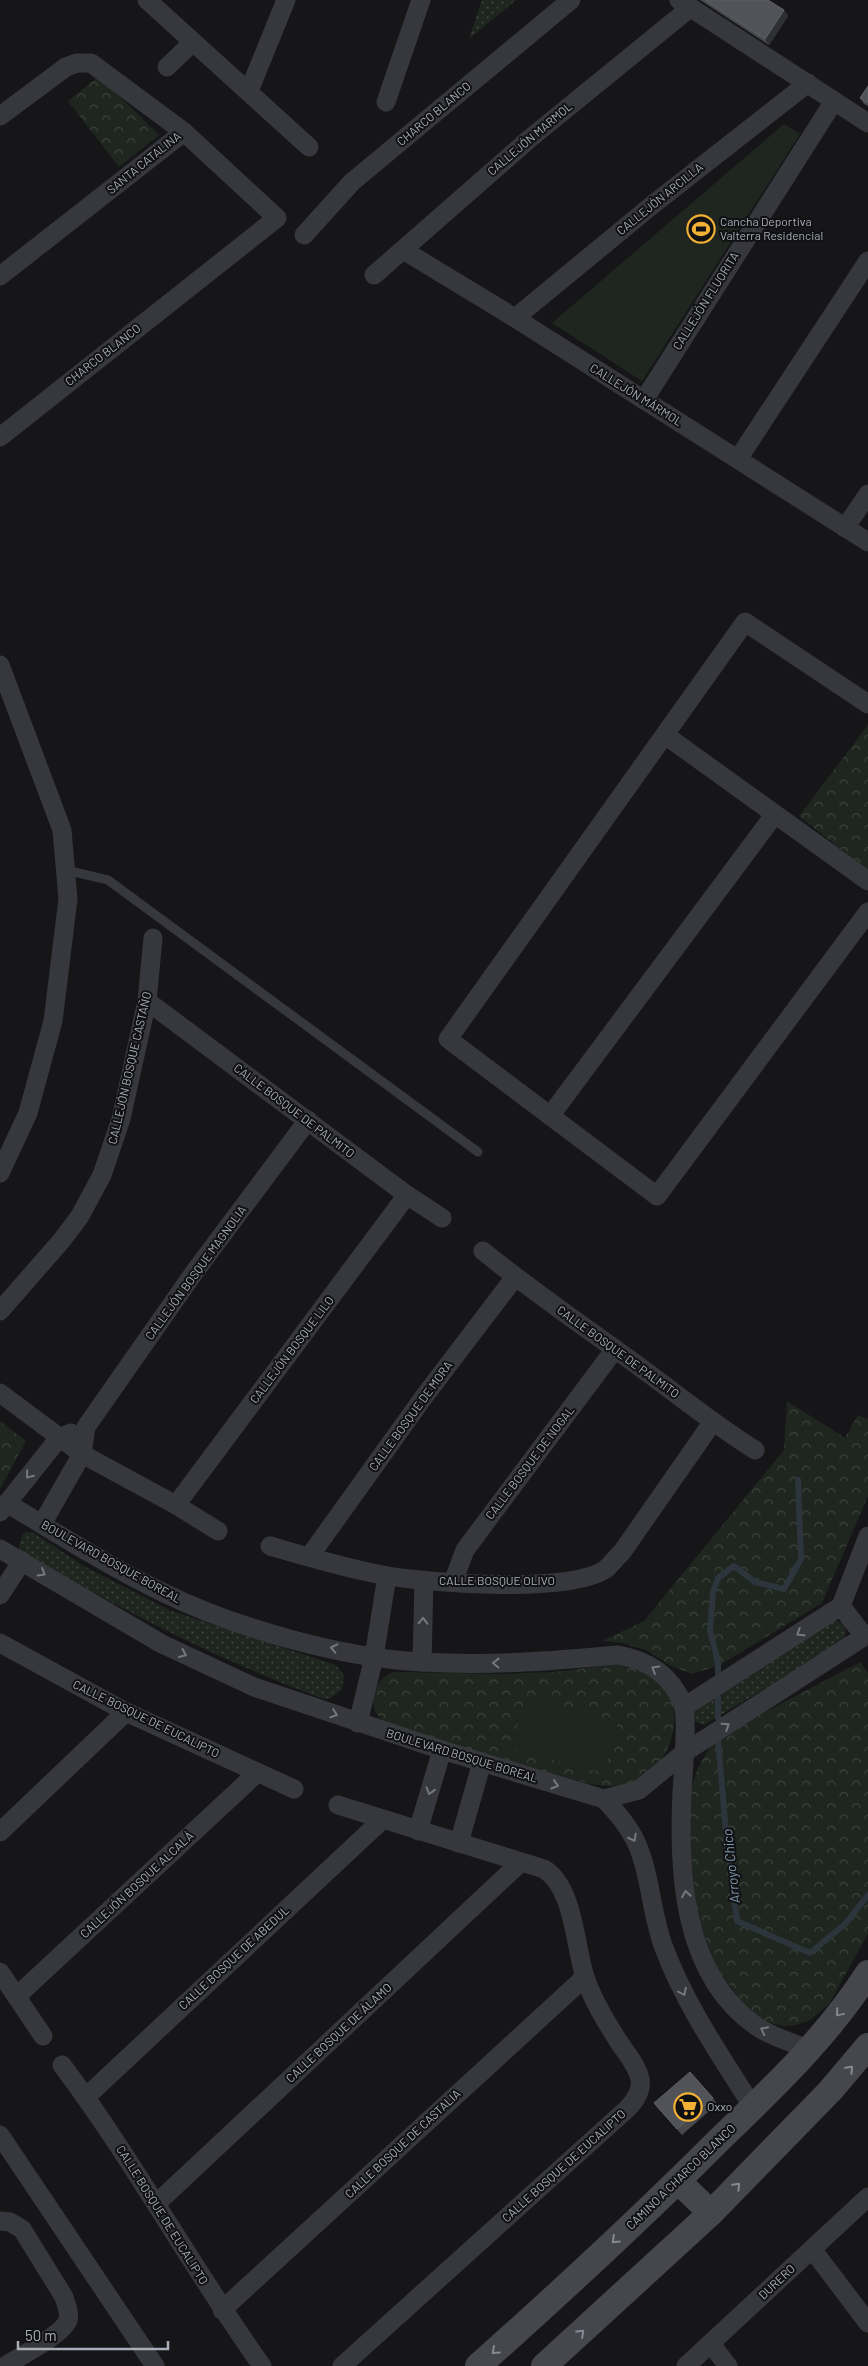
<svg xmlns="http://www.w3.org/2000/svg" width="868" height="2366" font-family="Barlow,sans-serif">
	<style>
		.grass { fill: url(#grass-dots) }
		.park { fill: url(#park-crowns) }
		.garden { fill: #1e261f }
		.lines { fill: none; stroke-linecap: round; stroke-linejoin: round }
		.stream { stroke: #2c353c; stroke-width: 6 }
		.lane { stroke: #37383d; stroke-width: 9 }
		.street { stroke: #37383d; stroke-width: 19 }
		.secondary { stroke: #45474d; stroke-width: 26 }
		.wall { fill: #47494d }
		.shaded-wall { fill: #2f3033 }
		.building { fill: #525359; stroke: #5f6168 }
		.oneway { stroke: #757881 }
		.oneway2 { stroke: #858993 }
		.labels { text-anchor: middle; stroke-width: 4; stroke-linejoin: round; paint-order: stroke }
		.street-label { font-size: 12px; fill: #a8adb8; stroke: #111113 }
		.poi-label { font-size: 12px; fill: #a8adb8; stroke: #111113; text-anchor: start }
		.water-label { font-size: 14px; font-style: italic; fill: #7f9bb3; stroke: #111113 }
	</style>
	<defs>
		<pattern id="grass-dots" width="8" height="8" patternUnits="userSpaceOnUse" patternTransform="scale(1.25)"><rect width="8" height="8" fill="#1e261f"/><path d="M2 2h.1M6 6h.1" fill="none" stroke="#3c433d" stroke-width="1.8" stroke-linecap="round"/></pattern>
		<pattern id="park-crowns" width="20" height="18" patternUnits="userSpaceOnUse" patternTransform="scale(1.25)"><rect width="20" height="18" fill="#1e261f"/><path d="M2 6a3 3 0 1 1 6 0M12 15a3 3 0 1 1 6 0" fill="none" stroke="#3c433d"/></pattern>
	</defs>
	<rect width="100%" height="100%" fill="#161618"/>
	<!-- grass -->
	<g class="grass">
		<polygon points="482,0 516,0 469,39"/>
		<path d="M27,1532L34,1533L82,1565L169,1610L336,1665L344,1675L342,1689L331,1698L324,1699C217,1660 118,1608 19,1550V1545L23,1534Z"/>
		<polygon points="834,1620 845,1624 846,1635 842,1643 704,1725 693,1721 692,1710"/>
	</g>
	<!-- park -->
	<g class="park">
		<polygon points="99,76 159,135 119,167 68,101"/>
		<polygon points="868,725 868,871 799,816"/>
		<polygon points="787,1401 845,1438 858,1415 868,1419 868,1496 822,1603 720,1665 692,1674 669,1665 646,1650 622,1643 602,1641 644,1621 784,1450"/>
		<polygon points="0,1421 26,1441 0,1489"/>
		<polygon points="860,1662 868,1673 868,1934 829,2004 810,2020 796,2025 783,2026 770,2023 748,2011 715,1965 696,1911 688,1822 692,1786 698,1768 708,1750 722,1735"/>
		<path d="M622,1664C629,1665 638,1666 644,1669C686,1687 680,1743 653,1770C650,1773 646,1778 642,1781C626,1789 606,1786 589,1784L404,1730C398,1728 391,1726 385,1722C364,1708 373,1682 392,1672L505,1674L552,1672Z"/>
	</g>
	<!-- garden -->
	<g class="garden">
		<polygon points="784,124 800,134 642,381 552,323"/>
		<polygon points="527,1696 618,1722 604,1773 510,1749"/>
	</g>
	<g class="lines">
		<!-- stream -->
		<g class="stream">
			<polyline points="718,1673 718,1662 710,1630 713,1592 718,1578 734,1566 755,1582 784,1589 801,1559 798,1480"/>
			<polyline points="718,1697 718,1718"/>
			<polyline points="718,1739 727,1844 737,1921 810,1953 846,1923 868,1895"/>
		</g>
		<!-- lane -->
		<polyline class="lane" points="66,870 108,880 478,1152"/>
		<!-- street -->
		<g class="street">
			<polyline points="147,0 309,147"/>
			<polyline points="679,0 868,123"/>
			<polyline points="167,67 193,42"/>
			<polyline points="249,91 286,0"/>
			<polyline points="386,102 421,0"/>
			<polyline points="0,116 66,67 77,63 91,63 184,132 277,218 0,437"/>
			<polyline points="304,235 352,182 571,0"/>
			<polyline points="403,250 515,318 868,542"/>
			<polyline points="374,275 528,140 690,8"/>
			<polyline points="0,276 184,132"/>
			<polyline points="515,318 651,206 808,83"/>
			<polyline points="644,400 834,101"/>
			<polyline points="738,459 868,261"/>
			<polyline points="845,528 868,494"/>
			<polyline points="0,665 62,830 68,899 53,1021 28,1113 0,1173"/>
			<polyline points="868,704 745,622 448,1039 657,1196 868,912"/>
			<polyline points="665,735 868,881"/>
			<polyline points="147,1001 407,1195 442,1218"/>
			<polyline points="550,1116 775,814"/>
			<path d="M483,1251C532,1291 585,1327 637,1365C677,1394 712,1423 755,1450"/>
			<polyline points="0,1311 62,1240 80,1216 102,1175 121,1119 147,1001 153,938"/>
			<polyline points="0,1393 82,1454 176,1505 218,1531"/>
			<path d="M7,1503C56,1533 112,1568 164,1593C236,1628 342,1658 422,1662C488,1666 553,1661 618,1655C648,1660 672,1676 683,1705C688,1719 683,1775 682,1792C678,1873 683,1975 756,2026C771,2037 791,2042 808,2049"/>
			<polyline points="176,1505 407,1195"/>
			<polyline points="0,1512 59,1438 71,1433"/>
			<polyline points="42,1524 82,1454 86,1427 193,1274 308,1120"/>
			<path d="M270,1546C308,1557 348,1569 388,1576C432,1583 569,1594 606,1569C611,1564 617,1557 622,1552L712,1423"/>
			<polyline points="0,1549 162,1644 254,1687 442,1750 604,1799 639,1790 685,1752 868,1634"/>
			<polyline points="309,1557 423,1398 515,1277"/>
			<polyline points="453,1582 465,1550 615,1349"/>
			<polyline points="0,1595 22,1561"/>
			<polyline points="841,1606 868,1536"/>
			<polyline points="841,1606 864,1636"/>
			<polyline points="0,1643 126,1712 294,1789"/>
			<polyline points="422,1662 424,1580"/>
			<polyline points="684,1707 841,1606"/>
			<polyline points="358,1723 374,1657 387,1576"/>
			<path d="M604,1799C617,1813 628,1825 636,1842C651,1875 651,1914 664,1948C686,2006 720,2055 753,2107"/>
			<path d="M338,1805L544,1869C574,1887 575,1947 585,1977C593,2001 606,2022 619,2042C626,2053 637,2065 640,2079C642,2090 635,2101 627,2109L342,2366"/>
			<polyline points="418,1831 442,1750"/>
			<polyline points="0,1832 126,1712"/>
			<polyline points="459,1843 482,1762"/>
			<polyline points="0,1972 43,2036"/>
			<polyline points="17,1996 257,1773"/>
			<path d="M62,2065C134,2161 192,2268 262,2366"/>
			<polyline points="86,2097 382,1820"/>
			<polyline points="0,2135 155,2366"/>
			<polyline points="156,2204 521,1862"/>
			<path d="M0,2221L10,2222L22,2229L64,2297C66,2304 70,2313 68,2320C63,2335 18,2357 5,2366"/>
			<polyline points="812,2249 868,2323"/>
			<polyline points="222,2310 585,1977"/>
			<polyline points="711,2344 728,2366"/>
			<polyline points="686,2366 868,2197"/>
		</g>
		<!-- secondary -->
		<g class="secondary">
			<polyline points="678,2181 711,2213"/>
			<path d="M478,2366C560,2293 641,2218 719,2140C772,2089 828,2036 868,1973"/>
			<polyline points="544,2366 711,2213 830,2091 868,2046"/>
		</g>
	</g>
	<!-- wall -->
	<g class="wall">
		<polygon points="700,0 768,0 784,10 788,16 769,45"/>
		<polygon points="868,86 868,106 864,104 860,98"/>
		<polygon points="713,2098 717,2104 682,2135 659,2109 654,2103"/>
	</g>
	<!-- shaded-wall -->
	<polygon class="shaded-wall" points="784,10 788,16 769,45 765,39"/>
	<!-- building -->
	<g class="building">
		<polygon points="705,0 768,0 784,10 765,39"/>
		<polygon points="868,86 868,103 860,98"/>
		<polygon points="690,2072 713,2098 677,2129 654,2103"/>
	</g>
	<!-- one-way arrows -->
	<defs><path id="oneway-chevron" d="M-2-3.5L2.5 0L-2 3.5" fill="none" stroke-width="1.6" stroke-linecap="round" stroke-linejoin="round" transform="scale(1.25)"/></defs>
	<g class="oneway">
		<use href="#oneway-chevron" transform="translate(29 1475) rotate(129)"/>
		<use href="#oneway-chevron" transform="translate(42 1573) rotate(31)"/>
		<use href="#oneway-chevron" transform="translate(423 1621) rotate(-88)"/>
		<use href="#oneway-chevron" transform="translate(800 1633) rotate(147)"/>
		<use href="#oneway-chevron" transform="translate(334 1648) rotate(-167)"/>
		<use href="#oneway-chevron" transform="translate(183 1654) rotate(25)"/>
		<use href="#oneway-chevron" transform="translate(496 1663) rotate(-179)"/>
		<use href="#oneway-chevron" transform="translate(655 1669) rotate(-149)"/>
		<use href="#oneway-chevron" transform="translate(334 1714) rotate(19)"/>
		<use href="#oneway-chevron" transform="translate(726 1726) rotate(-33)"/>
		<use href="#oneway-chevron" transform="translate(555 1785) rotate(17)"/>
		<use href="#oneway-chevron" transform="translate(430 1791) rotate(107)"/>
		<use href="#oneway-chevron" transform="translate(633 1838) rotate(63)"/>
		<use href="#oneway-chevron" transform="translate(686 1894) rotate(-99)"/>
		<use href="#oneway-chevron" transform="translate(683 1992) rotate(64)"/>
		<use href="#oneway-chevron" transform="translate(764 2030) rotate(-153)"/>
	</g>
	<g class="oneway2">
		<use href="#oneway-chevron" transform="translate(839 2013) rotate(130)"/>
		<use href="#oneway-chevron" transform="translate(850 2069) rotate(-47)"/>
		<use href="#oneway-chevron" transform="translate(737 2186) rotate(-46)"/>
		<use href="#oneway-chevron" transform="translate(615 2240) rotate(137)"/>
		<use href="#oneway-chevron" transform="translate(581 2333) rotate(-43)"/>
		<use href="#oneway-chevron" transform="translate(495 2351) rotate(138)"/>
	</g>
	<!-- icons -->
	<defs>
		<g id="stadium-ring" transform="scale(1.4375)"><circle r="9.5" fill="#111113" stroke="#f2b134" stroke-width="1.5"/><path d="M0-5a6.5 5 0 1 0 0 10a6.5 5 0 1 0 0-10ZM-3.5-1.8h7v3.6h-7Z" fill="#f2b134"/></g>
		<g id="supermarket-ring" transform="scale(1.4375)"><circle r="9.5" fill="#111113" stroke="#f2b134" stroke-width="1.5"/><path d="M-6-5.5h2.5l.6 2H6L4.5 2H-2.5L-4.4-4H-6ZM-1.5 3.2a1.3 1.3 0 1 0 .1 0ZM3 3.2a1.3 1.3 0 1 0 .1 0Z" fill="#f2b134"/></g>
	</defs>
	<g fill-rule="evenodd">
		<use href="#stadium-ring" x="701" y="229"/>
		<use href="#supermarket-ring" x="688" y="2107"/>
	</g>
	<g class="labels">
		<!-- street labels -->
		<g class="street-label">
			<text transform="translate(434 114) rotate(-40)" y="4">CHARCO BLANCO</text>
			<text transform="translate(530 139) rotate(-40)" y="4">CALLEJÓN MARMOL</text>
			<text transform="translate(144 163) rotate(-39)" y="4">SANTA CATALINA</text>
			<text transform="translate(660 199) rotate(-39)" y="4">CALLEJÓN ARCILLA</text>
			<text transform="translate(706 301) rotate(-58)" y="4">CALLEJÓN FLUORITA</text>
			<text transform="translate(103 355) rotate(-38)" y="4">CHARCO BLANCO</text>
			<text transform="translate(636 395) rotate(32)" y="4">CALLEJÓN MÁRMOL</text>
			<text transform="translate(130 1068) rotate(-77)" y="4">CALLEJÓN BOSQUE CASTAÑO</text>
			<text transform="translate(294 1111) rotate(37)" y="4">CALLE BOSQUE DE PALMITO</text>
			<text transform="translate(196 1273) rotate(-54)" y="4">CALLEJÓN BOSQUE MAGNOLIA</text>
			<text transform="translate(292 1350) rotate(-53)" y="4">CALLEJÓN BOSQUE LILO</text>
			<text transform="translate(618 1352) rotate(36)" y="4">CALLE BOSQUE DE PALMITO</text>
			<text transform="translate(411 1416) rotate(-54)" y="4">CALLE BOSQUE DE MORA</text>
			<text transform="translate(530 1463) rotate(-53)" y="4">CALLE BOSQUE DE NOGAL</text>
			<text transform="translate(111 1562) rotate(29)" y="4">BOULEVARD BOSQUE BOREAL</text>
			<text x="497" y="1585">CALLE BOSQUE OLIVO</text>
			<text transform="translate(146 1719) rotate(26)" y="4">CALLE BOSQUE DE EUCALIPTO</text>
			<text transform="translate(462 1756) rotate(17)" y="4">BOULEVARD BOSQUE BOREAL</text>
			<text transform="translate(137 1885) rotate(-43)" y="4">CALLEJÓN BOSQUE ALCALÁ</text>
			<text transform="translate(234 1958) rotate(-43)" y="4">CALLE BOSQUE DE ABEDUL</text>
			<text transform="translate(339 2033) rotate(-43)" y="4">CALLE BOSQUE DE ÁLAMO</text>
			<text transform="translate(403 2144) rotate(-43)" y="4">CALLE BOSQUE DE CASTALIA</text>
			<text transform="translate(564 2166) rotate(-42)" y="4">CALLE BOSQUE DE EUCALIPTO</text>
			<text transform="translate(681 2177) rotate(-44)" y="4">CAMINO A CHARCO BLANCO</text>
			<text transform="translate(162 2215) rotate(58)" y="4">CALLE BOSQUE DE EUCALIPTO</text>
			<text transform="translate(777 2282) rotate(-43)" y="4">DURERO</text>
		</g>
		<!-- poi labels -->
		<g class="poi-label">
			<text x="720" y="226">Cancha Deportiva<tspan x="720" dy="14">Valterra Residencial</tspan></text>
			<text x="707" y="2111">Oxxo</text>
		</g>
		<!-- water labels -->
		<g class="water-label">
			<text transform="translate(731 1866) rotate(-96)" y="5">Arroyo Chico</text>
		</g>
	</g>
	<!-- scale -->
	<path d="M18 2341v8h150v-8" fill="none" stroke="#a8adb8" stroke-width="2.5"/>
	<text x="25" y="2341" font-size="15" fill="#a8adb8" stroke="#111113" stroke-width="4" paint-order="stroke">50 m</text>
</svg>
